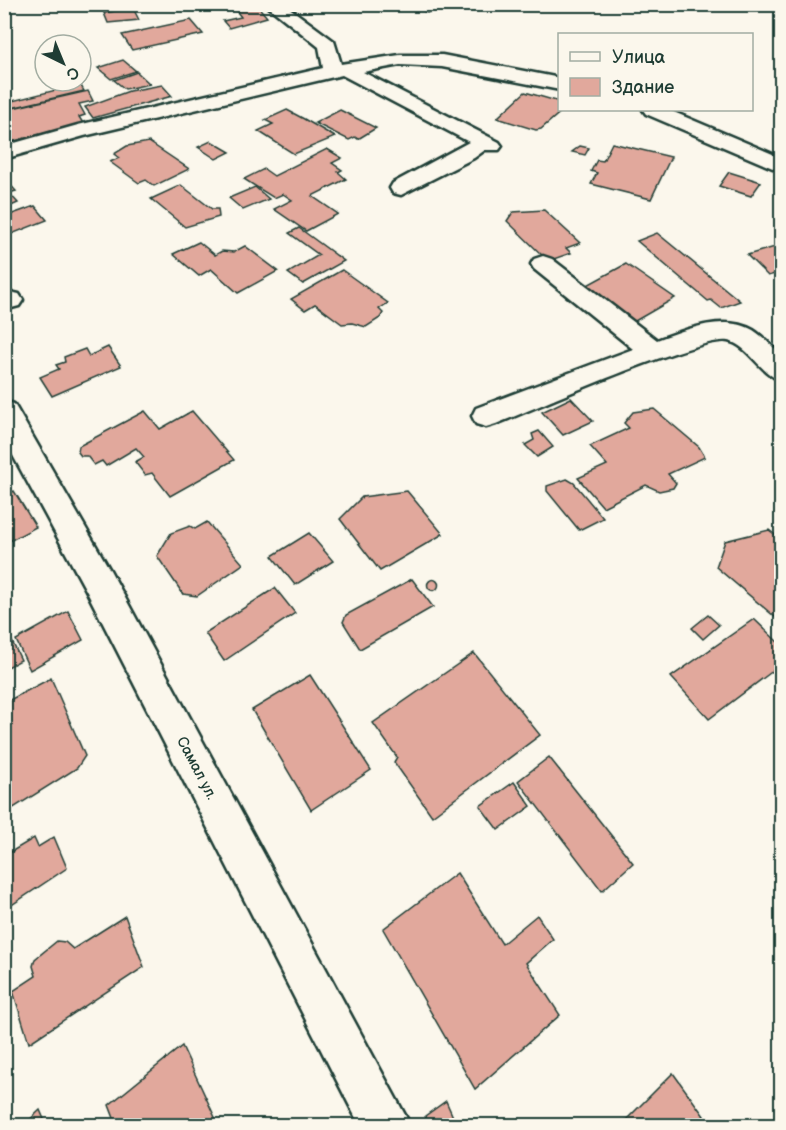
<svg xmlns="http://www.w3.org/2000/svg" width="786" height="1130" font-family="'Balsamiq Sans',sans-serif">
	<style>
		.building { fill: #e1a89c; stroke: #1f3d34; stroke-width: 1.5 }
		.lines { fill: none; stroke-linecap: round; stroke-linejoin: round }
		.minor-casing { stroke: #1f3d34; stroke-width: 5 }
		.minor { fill: #fbf7ec; fill-rule: evenodd }
		.labels { text-anchor: middle; stroke-width: 4.5; stroke-linejoin: round; paint-order: stroke }
		.street-label { font-size: 15px; fill: #1f3d34; stroke: #fbf7ec }
	</style>
	<rect width="100%" height="100%" fill="#fbf7ec"/>
	<filter id="ink" filterUnits="userSpaceOnUse"><feTurbulence type="fractalNoise" baseFrequency=".0167" numOctaves="2"/><feDisplacementMap in="SourceGraphic" scale="12" xChannelSelector="R" yChannelSelector="G"/><feConvolveMatrix kernelMatrix="1 2 1 2 8 2 1 2 1" color-interpolation-filters="sRGB"/></filter>
	<g filter="url(#ink)">
		<!-- building -->
		<g class="building">
			<polygon points="256,4 267,17 229,28 223,21 241,17 234,8"/>
			<polygon points="409,4 446,4 427,13"/>
			<polygon points="133,8 139,20 108,23 104,13"/>
			<polygon points="191,20 203,34 132,50 122,35"/>
			<polygon points="123,60 136,71 111,79 98,68"/>
			<polygon points="137,72 150,84 125,89 114,80"/>
			<polygon points="80,84 84,91 7,109 4,108 4,103"/>
			<polygon points="162,85 172,96 93,118 85,107 129,91"/>
			<polygon points="88,91 93,101 79,104 85,115 79,117 83,123 4,144 4,110"/>
			<polygon points="525,92 560,102 560,110 563,110 541,129 536,130 497,118"/>
			<polygon points="287,110 304,119 335,137 294,154 258,131 273,124 265,120"/>
			<polygon points="340,110 376,128 358,139 355,137 349,140 315,123"/>
			<polygon points="211,141 230,152 216,159 198,147"/>
			<polygon points="149,142 189,169 154,186 146,180 139,183 110,162 119,158 114,154 127,146"/>
			<polygon points="612,143 671,157 651,199 591,184 597,173 591,171 597,160 603,161"/>
			<polygon points="580,146 589,148 585,155 572,152"/>
			<polygon points="327,149 342,158 332,163 342,170 338,172 346,179 312,196 338,214 306,231 274,209 292,200 283,194 274,198 244,179 264,169 274,176"/>
			<polygon points="729,172 761,182 751,196 719,186"/>
			<polygon points="4,178 16,191 9,193 18,203 4,209"/>
			<polygon points="181,185 212,209 218,209 219,217 185,227 151,199"/>
			<polygon points="255,187 269,199 243,210 229,198"/>
			<polygon points="35,206 47,220 4,237 4,217"/>
			<polygon points="544,210 580,243 566,248 571,253 548,261 507,221 513,212"/>
			<polygon points="299,228 344,261 303,284 288,273 319,255 289,233"/>
			<polygon points="657,233 740,301 721,308 711,300 708,301 637,241"/>
			<polygon points="199,242 215,255 222,251 234,252 245,246 278,271 238,293 211,269 199,276 173,254"/>
			<polygon points="782,245 782,272 768,276 747,255"/>
			<polygon points="626,264 675,298 628,325 580,289"/>
			<polygon points="342,270 388,303 379,309 383,313 380,318 366,327 352,323 342,324 315,304 305,310 291,299"/>
			<polygon points="108,347 121,366 52,396 40,377 59,369 56,365 65,362 64,357 85,349 89,356"/>
			<polygon points="571,398 593,421 563,435 542,412"/>
			<polygon points="654,409 699,447 705,457 668,474 676,483 673,488 659,491 646,485 603,507 578,478 607,465 590,446 629,428 624,423 633,412"/>
			<polygon points="145,411 160,429 192,411 234,460 170,496 152,473 145,475 135,462 144,457 136,448 106,466 102,461 94,465 87,456 81,456 78,452 79,446"/>
			<polygon points="539,431 553,447 537,457 525,445 534,440 532,434"/>
			<polygon points="567,479 574,483 603,518 579,530 547,491 547,486"/>
			<polygon points="14,491 36,527 4,544 4,496"/>
			<polygon points="407,491 443,534 380,571 340,519 362,497"/>
			<polygon points="207,522 243,564 197,596 183,594 157,556 171,533 190,526 195,529"/>
			<polygon points="769,530 782,540 782,623 716,567 725,541"/>
			<polygon points="309,533 333,561 295,585 272,556"/>
			<polygon points="412,579 433,607 360,649 343,622 346,615"/>
			<circle cx="433" cy="585" r="5.5"/>
			<polygon points="275,588 295,613 224,661 205,633"/>
			<polygon points="68,611 83,640 30,670 16,640"/>
			<polygon points="708,615 719,625 703,639 692,628"/>
			<polygon points="754,619 782,646 782,664 709,719 671,677"/>
			<polygon points="4,625 21,660 4,669"/>
			<polygon points="474,653 540,735 432,816 394,762 397,757 373,723"/>
			<polygon points="310,675 371,770 311,810 252,710"/>
			<polygon points="51,678 85,756 77,768 4,814 4,703"/>
			<polygon points="549,757 633,863 602,891 518,781"/>
			<polygon points="514,782 531,806 498,830 480,806"/>
			<polygon points="54,837 67,868 4,910 4,856 34,838 38,847"/>
			<polygon points="457,873 502,944 537,915 553,939 526,963 560,1015 475,1089 383,929"/>
			<polygon points="125,916 144,967 29,1043 13,991 36,976 33,966 35,959 57,941 65,942 73,949"/>
			<polygon points="182,1046 219,1126 117,1126 109,1105"/>
			<polygon points="673,1073 704,1116 695,1126 620,1126"/>
			<polygon points="446,1101 457,1126 429,1126 425,1116"/>
			<polygon points="40,1110 47,1126 23,1126"/>
		</g>
		<g class="lines">
			<!-- minor casing -->
			<g class="minor-casing">
				<g id="minor">
					<polygon points="265,4 284,4 334,41 341,64 400,55 442,55 560,78 560,90 442,67 400,65 363,72 499,142 502,146 499,150 485,150 474,158 401,195 393,193 390,188 393,183 469,142 342,75 84,136 4,159 4,146 78,125 323,68 319,47"/>
					<polygon points="643,110 669,110 782,158 782,172 646,114"/>
					<path d="M543,256L552,259L657,340C687,329 724,314 753,330C763,336 772,347 782,355V381C760,374 749,345 728,341C701,335 533,409 496,424L486,427L476,424L472,416L476,408L633,349L534,269L531,264L534,259Z"/>
					<polygon points="10,292 19,294 23,300 19,306 4,310 4,293"/>
					<polygon points="4,401 14,404 110,570 411,1126 360,1126 86,590 4,439"/>
				</g>
			</g>
			<!-- minor -->
			<use href="#minor" class="minor"/>
		</g>
	</g>
	<g class="labels">
		<!-- street labels -->
		<g class="street-label">
			<text transform="translate(197 768) rotate(62)" y="5">Самал ул.</text>
		</g>
	</g>
	<!-- margin -->
	<rect width="786" height="1130" fill="none" stroke="#fbf7ec" stroke-width="24"/>
	<rect x="12" y="12" width="762" height="1106" fill="none" stroke="#1f3d34" stroke-width="2" filter="url(#ink)"/>
	<!-- legend -->
	<rect x="558" y="33" width="195" height="78" fill="#fbf7ec" stroke="#a3ada2" stroke-width="1.5"/>
	<rect x="570" y="52" width="30" height="9" fill="#fbf7ec" stroke="#a3ada2" stroke-width="1.5"/>
	<text x="612" y="63" font-size="18" fill="#1f3d34">Улица</text>
	<rect x="570" y="78" width="30" height="18" fill="#e1a89c" stroke="#a3ada2" stroke-width="1.5"/>
	<text x="612" y="93" font-size="18" fill="#1f3d34">Здание</text>
	<!-- north arrow -->
	<g transform="translate(63 63) rotate(137)"><circle r="28" fill="#fbf7ec" stroke="#a3ada2" stroke-width="1.5"/>
	<path d="M0-4.5L10 22L0 15L-10 22Z" fill="#1f3d34"/>
	<text y="-9" font-size="16" font-weight="bold" text-anchor="middle" fill="#1f3d34">С</text>
	</g>
</svg>
